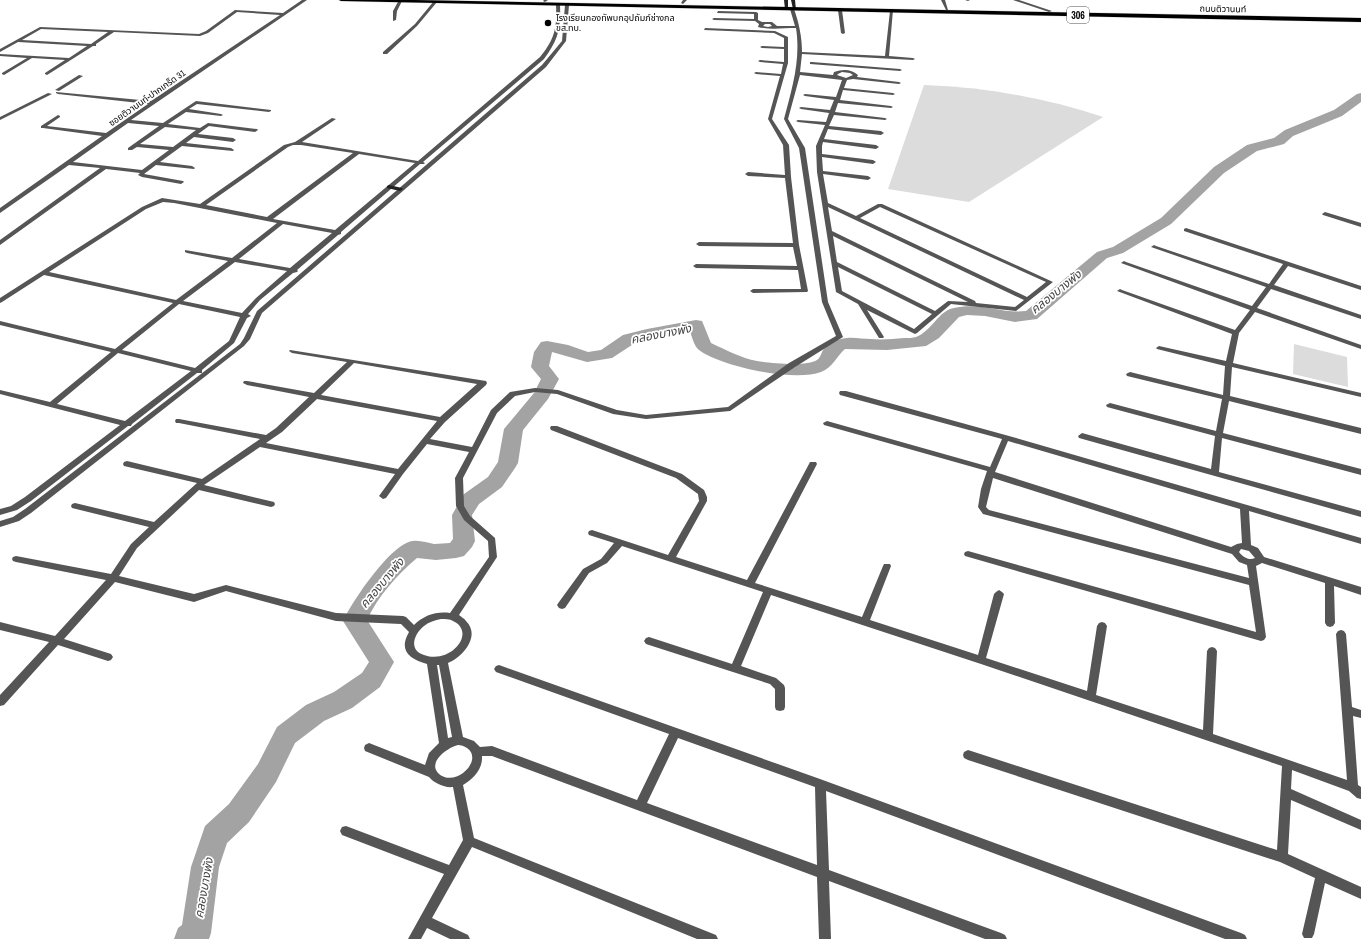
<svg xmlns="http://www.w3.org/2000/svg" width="1361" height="939" font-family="'Archivo Narrow','Noto Sans Thai',sans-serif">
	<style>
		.green { fill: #dcdcdc }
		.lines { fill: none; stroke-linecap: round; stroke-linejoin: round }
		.river { fill: #a3a3a3; fill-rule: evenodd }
		.primary-casing { stroke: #dbdbdb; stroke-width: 1 }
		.street { fill: #555; fill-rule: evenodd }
		.secondary { fill: #222; fill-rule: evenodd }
		.primary { fill: #000; fill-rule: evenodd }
		.poi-dot { fill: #000; stroke: #fff; stroke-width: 1.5 }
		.labels { text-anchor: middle; stroke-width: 3.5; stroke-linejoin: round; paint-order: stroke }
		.far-street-label { font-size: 9px; fill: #000; stroke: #fff }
		.far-poi-label { font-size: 9px; fill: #000; stroke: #fff; text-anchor: start }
		.shield { fill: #fff; stroke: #4c4c4c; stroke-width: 1 }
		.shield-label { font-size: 10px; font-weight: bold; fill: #000 }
		.water-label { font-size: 12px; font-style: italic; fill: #444; stroke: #fff }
	</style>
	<rect width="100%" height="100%" fill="#fff"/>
	<!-- green -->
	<g class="green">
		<path d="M924,85C984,87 1046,98 1103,117L969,202L888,189Z"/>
		<polygon points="1294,344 1347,357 1348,387 1293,374"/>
	</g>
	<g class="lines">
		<!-- river -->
		<path class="river" d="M1361,93V102L1342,116L1293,136L1284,144L1257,151L1224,173L1171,224L1123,253L1107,258L1037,319L1015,322L985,316L967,315L959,317L939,338L926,346L887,350L845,349C836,357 833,367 821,372C794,382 722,367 699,350C694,346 692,337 690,331L635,343L612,358L587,362L552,352L549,366L559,379L548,399L523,430L518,463L515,468L502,487L479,504L472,515L475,541L472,547L464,556L456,558L436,560L417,558C397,575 378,596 367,620L394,662L380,687L352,708L324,721L295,743L276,782L249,822L227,843L219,867L211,933L209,939H174L178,928L182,925L191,867L205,826L229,804L258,764L277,727L306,705L334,692L362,673L369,662L343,621C352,602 391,543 413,541C420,540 428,543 434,544C440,544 445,543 450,543L453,539L452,515L464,494L488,477L498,462L504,429L534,393L541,379L531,367L534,352L541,342L547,341L568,345L588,352L601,350L623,335L647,329L696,320L702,321L711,343C726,350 741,358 757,361C769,363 807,367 817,360C820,358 821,354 823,350C829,342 837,339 847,338C854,337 863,339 871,339C882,340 893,339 904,338C908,338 913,338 916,337C932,331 938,311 954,308C981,302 1001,314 1026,311L1097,252L1113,247L1161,218L1214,167L1247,145L1274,138L1285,130L1334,110L1357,94Z"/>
		<!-- primary casing -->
		<g class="primary-casing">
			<polygon id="primary" points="339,0 415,0 1361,18 1361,22 341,1"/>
		</g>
		<!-- street -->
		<g class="street">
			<path d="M302,0H307L131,120L163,123L196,101L271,110V111L269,112L197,104L189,109L221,114L223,115L221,116L186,112L168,124L200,128L208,123L257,129L258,130L255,132L209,126L198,134L233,138L236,140L233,142L194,137L186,143L231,148L234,150L233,151L182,146L160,162L192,166L195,168L194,169L156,165L144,174L183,181L184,182L181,184L142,177L138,175L140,173L106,169L0,245V240L100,168L69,165L0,213V208L102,136L43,128H41V126L58,115L60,116V117L47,126L106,133L148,104L58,94L56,93V92L151,101L280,15L237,12L208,33L200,36L114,32L96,44V46H93L47,75L45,74V73L65,60L32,58L4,75L2,74V73L27,58L0,56V54L69,58L87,46L18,42L0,52V49L40,27L199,34L206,31L235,10L283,13ZM41,29L108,32L91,44L22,40ZM128,123L159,126L128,148V150H132L137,147L169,150L142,170L73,162ZM165,127L196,130L173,147L140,144Z"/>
			<polygon points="399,0 402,1 397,11 396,20 393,21 393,11"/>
			<polygon points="544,0 548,0 545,2 543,1"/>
			<polygon points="683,0 687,0 683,4 681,3"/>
			<polygon points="941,0 945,0 948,10 946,10"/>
			<polygon points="965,0 970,0 968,1"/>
			<polygon points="1013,0 1019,0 1052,11 1049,12"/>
			<polygon points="434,1 437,2 417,26 387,54 383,54 383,52 415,24"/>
			<path d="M558,4L560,5C561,29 558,40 544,59L423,162L425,163L424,164H420L341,232V234L338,235L297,270L298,271L297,272L293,273L260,300L248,314L251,316L247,318L234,343L202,370V373H197L132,424L131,426H128L31,501L17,510L0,515V509L11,506L25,497L120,425L0,394V390L50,402L111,352L0,325V321L115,349L173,303L44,275L2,302L0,303V298L142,207L162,198L200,204L284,145L295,142L332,118L336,119L302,142L418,161L540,57C555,39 557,28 556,5ZM293,145H301L353,153L267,217L206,205L288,147ZM359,154L415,163L335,230L273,219ZM163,202L174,203L277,223L232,258L185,250V252L187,253L228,261L176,300L49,272L146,209ZM283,224L332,233L290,268L239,259ZM235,262L287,271L256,298L242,313L183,301ZM179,304L240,317L229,341L195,368L122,350ZM118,353L191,371L125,421L57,404Z"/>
			<polygon points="567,4 569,5 566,41 546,67 262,313 250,339 244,346 31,513 19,521 0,527 0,521 13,517 25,509 240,344 244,338 257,311 542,65 562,41 565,5"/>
			<path d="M792,8L794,9C799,23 802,37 802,52L885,56L890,11L893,10L889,56L913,58L915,59L913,60L802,54L800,72L833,75L834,72C843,69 851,69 858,75L857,77L899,82L901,83L899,84L853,79L847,80L844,88L893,93L895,94L893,95L843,90L840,100L891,106L893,107L891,108L838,103L835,112L885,118L887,119L885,120L834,115L829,126L881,131L884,133L881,135L828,129L824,139L876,145L879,147L876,149L823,142L822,146V154L873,160L876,162L873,164L822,157L823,171L868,176L871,178L868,180L823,174L828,203L856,216L878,204H882L1053,282L1016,311L951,304L917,333L915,334L867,310L884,337L883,338H879L858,304L836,292L817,172L816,146L825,125L798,122L796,121L798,120L826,122L829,113L801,109L799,108L801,107L830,110L834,100L805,96L803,95L805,94L836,97L842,80L800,75L788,119L805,148L828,302L843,337L795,367L730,411L646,419L613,414L557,394L535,392L515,396L497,413L463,478L464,506L470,516L495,538L497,557L459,615C461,617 464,618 466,621C481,636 463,657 448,663L463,737L474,741L480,747L492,746L637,800L669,734L496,672L494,669L496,666L499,665L820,779L1241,933L1245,935L1247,939H1225L826,791L829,870L1001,933L1005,935L1007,939H985L829,881L831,939H819L817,877L492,756H482C483,769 473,779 463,785L474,838L716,935L718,939H697L472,847L432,918L468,935L470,939H450L427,928L421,939H408L444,874L342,835L340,831L342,827L346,826L449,865L463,840L453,787C444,788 434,783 429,777L365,751L364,748L365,745L369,743L425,765L429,753L439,743L427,664C410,659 398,651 409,632L401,624L336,621L226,591L194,602L115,582L64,639L111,654L113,657L111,660L108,661L58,645L4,705L0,706V695L49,642L0,630V622L55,636L106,580L16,562L13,561L12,559L13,557L16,556L111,574L131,544L149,527L72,508L71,506L72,504L75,503L154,522L197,483L124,466L123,464L124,462L127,461L202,479L260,439L179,423H176L175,421L176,419H179L266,435L276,428L309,397L247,385L243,383L244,381H247L314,393L347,362L292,353L289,351L290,350L486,381L487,383L486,385L445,422L430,439L472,447L491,410L510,392L535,388L558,390L617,410L646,415L728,407L789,363L836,336L822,302L799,148L784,119C792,89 801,60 796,28C783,28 770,30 758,27L759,24L755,21L714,20L712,19L714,18L754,19V14L717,13L718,11L756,12L758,13V20L762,22H772L777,26H795L790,9ZM765,24H770L772,26L768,27L763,26ZM842,72L850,73L853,75L846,78L837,75L838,74ZM828,207L1024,300L1015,307L976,303L975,301L832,231ZM880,207L1046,282L1027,297L860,218ZM833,236L968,302L948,301L935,311L837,262ZM838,267L932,314L914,329L842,291ZM354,363L477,384L440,417L321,395ZM317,399L437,421L398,469L266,443L282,432ZM427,444L469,452L455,478L456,506L464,520L488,541L489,557L450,613C437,611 424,615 414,625L406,617L403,616L336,613L226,585L194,594L119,576L137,548L199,490L271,507L274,506L275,504L274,502L204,485L260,447L395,474L379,496L383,499L386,498L403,474ZM441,619C445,619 450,619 453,621C477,632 451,665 424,655C408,650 414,634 424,626C429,622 435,620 441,619ZM437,665H439L452,737L448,738ZM678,738L815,787L817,865L647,803ZM458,745C461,745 464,746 467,748C483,759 459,785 442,776C424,765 446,748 458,745Z"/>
			<polygon points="840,9 842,10 845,33 843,34 841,33 838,10"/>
			<polygon points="705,28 775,31 788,37 788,63 772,119 789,145 791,177 799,245 808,291 807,292 753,293 750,291 753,289 801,289 798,270 696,268 693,266 696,264 797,266 793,247 699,246 696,244 699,242 793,243 785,178 748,176 745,174 748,172 785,175 783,145 768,119 780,76 756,74 754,73 756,72 781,74 783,64 760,62 758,61 760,60 784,62 784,49 762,48 760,47 762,46 784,47 784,38 774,33 704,30"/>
			<polygon points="812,62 900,69 902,70 900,71 810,64 810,62"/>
			<polygon points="79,75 83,76 59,91 55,90"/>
			<polygon points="48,93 52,94 0,120 0,117"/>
			<polygon points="1325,212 1361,223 1361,227 1323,215 1322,214"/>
			<polygon points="1186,228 1361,286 1361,290 1288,266 1274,285 1361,315 1361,319 1271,289 1257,308 1361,345 1361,349 1255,312 1239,333 1233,363 1361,393 1361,397 1232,367 1230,396 1361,428 1361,434 1229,401 1223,433 1361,469 1361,475 1222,438 1219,472 1361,511 1361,517 1079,438 1078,436 1082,433 1211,469 1215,436 1107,407 1106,405 1110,403 1216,431 1222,399 1127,376 1126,374 1130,372 1223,395 1225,366 1157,349 1156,348 1159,346 1226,361 1232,334 1117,291 1120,289 1122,290 1235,330 1250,310 1121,263 1124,261 1126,262 1252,306 1266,287 1151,247 1154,245 1156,246 1269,284 1283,264 1184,231 1184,229"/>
			<path d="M840,391H846L1009,436L1361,538V544L1249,511L1251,545L1258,548L1264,557L1361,587V595L1334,586L1335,623L1333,626L1330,627L1327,626L1325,623V583L1262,563L1256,566L1266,637L1264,640L1261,641L965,556L964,554L965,552L968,551L1256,632L1249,585L983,514L978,507L981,489L987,471L824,425L823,423L827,421L990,467L1002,439L840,395L839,393ZM1008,441L1240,509L1242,543L1237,544L1231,547L995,472ZM993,478L1232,554L1239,562L1247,565L1249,578L989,510L986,507ZM1241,549L1249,551L1255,558C1249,561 1243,557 1239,552Z"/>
			<polygon points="551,426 557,426 682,474 704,490 707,497 707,501 676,557 747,580 809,464 810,462 816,462 817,464 755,583 862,617 883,566 884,564 890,564 891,566 870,620 978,655 994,594 996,592 999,590 1002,592 1004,594 986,658 1087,691 1097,626 1099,623 1102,622 1105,623 1107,626 1096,695 1203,730 1207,651 1209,648 1212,647 1215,648 1217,651 1213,734 1347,780 1336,634 1338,631 1341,630 1344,631 1346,634 1352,707 1361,710 1361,718 1353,716 1358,785 1361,787 1361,799 1357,798 1349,791 1292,770 1291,789 1361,820 1361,830 1291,800 1288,854 1361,887 1361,899 1325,883 1314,934 1312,938 1304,938 1302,934 1315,878 1280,862 968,760 964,758 963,755 964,752 968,750 1277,850 1282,766 981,664 771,595 741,666 776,678 784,685 785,688 785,707 784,710 780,711 776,710 775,707 775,689 770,684 646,644 644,641 646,638 649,637 732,664 763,592 622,546 607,563 589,573 565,608 562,609 559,608 557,605 559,602 583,569 601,559 614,543 589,535 588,533 589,531 592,530 668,555 699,501 698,494 676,478 551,430 550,428"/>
		</g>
		<!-- secondary -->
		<g class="secondary">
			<polygon points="784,0 788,0 788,10 785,9"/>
			<polygon points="791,0 795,0 796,10 793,9"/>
			<polygon points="389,185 402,188 403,189 400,191 387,188 387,186"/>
		</g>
		<!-- primary -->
		<use href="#primary" class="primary"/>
	</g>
	<!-- markers -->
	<circle class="poi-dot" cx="548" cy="23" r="4"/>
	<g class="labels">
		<!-- far-street labels -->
		<g class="far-street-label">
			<text transform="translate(1223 9) rotate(1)" y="3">ถนนติวานนท์</text>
			<text transform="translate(147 98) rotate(-35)" y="3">ซอยติวานนท์-ปากเกร็ด 31</text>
		</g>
		<!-- far-poi labels -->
		<g class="far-poi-label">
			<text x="556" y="21">โรงเรียนกองทัพบกอุปถัมภ์ช่างกล<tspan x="556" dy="10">ขส.ทบ.</tspan></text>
		</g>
		<!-- shield labels -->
		<rect class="shield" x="1067" y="7" width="22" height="16" rx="3"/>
		<g class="shield-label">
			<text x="1078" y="19">306</text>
		</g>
		<!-- water labels -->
		<g class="water-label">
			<text transform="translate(1056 292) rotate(-39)" y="4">คลองบางพัง</text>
			<text transform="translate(661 334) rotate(-11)" y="4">คลองบางพัง</text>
			<text transform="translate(382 583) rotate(-50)" y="4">คลองบางพัง</text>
			<text transform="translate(204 888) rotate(-80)" y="4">คลองบางพัง</text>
		</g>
	</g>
</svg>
